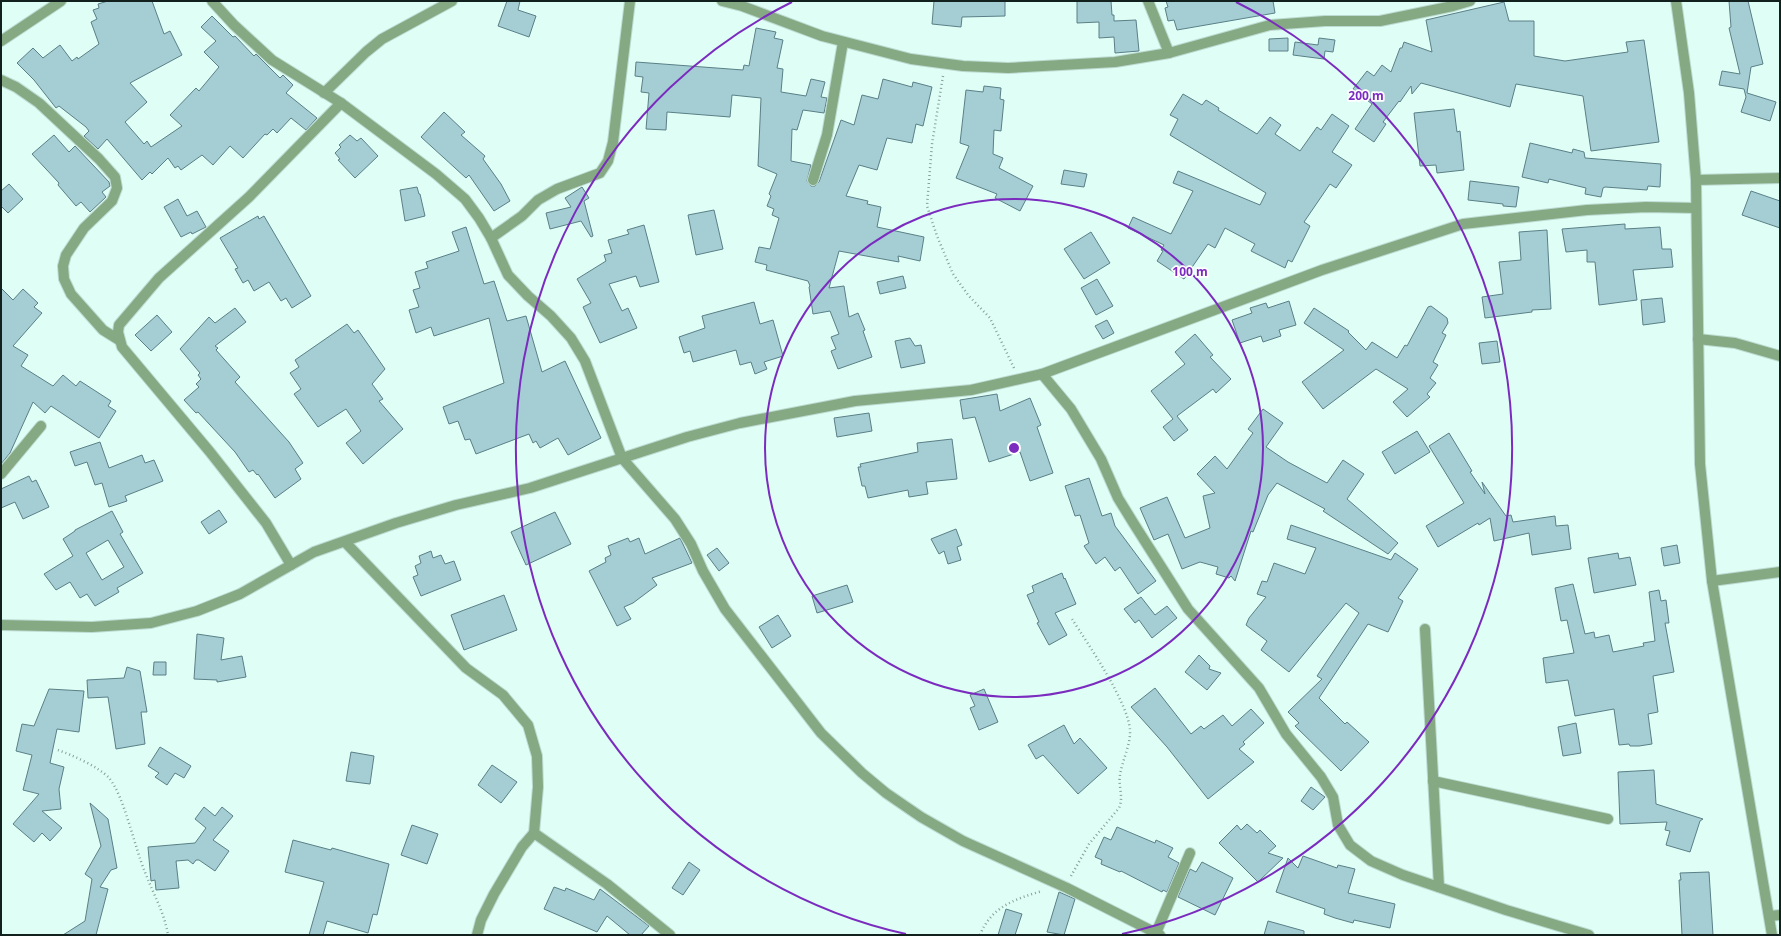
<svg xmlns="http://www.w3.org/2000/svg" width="1781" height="936" font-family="'Noto Sans',sans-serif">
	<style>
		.building { fill: #a4cdd4; stroke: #5a8087; fill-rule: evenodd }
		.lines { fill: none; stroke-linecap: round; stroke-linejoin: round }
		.minor-casing { stroke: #bedbd2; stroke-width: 12 }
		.path { stroke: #89a19b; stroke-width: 2.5; stroke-dasharray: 1 3; stroke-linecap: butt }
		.minor { stroke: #85a983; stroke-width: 10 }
		.ring { fill: none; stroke: #7b2cbf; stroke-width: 2 }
		.centre { fill: #7b2cbf; stroke: #fff; stroke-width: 2 }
		.ring-label { font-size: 12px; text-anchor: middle; font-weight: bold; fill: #7b2cbf; stroke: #fff; stroke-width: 3.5; stroke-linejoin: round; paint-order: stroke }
	</style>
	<rect width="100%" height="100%" fill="#dffef5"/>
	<!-- building -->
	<g class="building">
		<polygon points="108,1 152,1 164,34 170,31 182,55 130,83 147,102 125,122 144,144 147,141 151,147 182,126 170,115 196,88 199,91 219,67 204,52 216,41 201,27 212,16 233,37 235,36 254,56 256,54 280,78 283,75 293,85 286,93 317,118 306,130 291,118 277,133 273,129 267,135 265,134 243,158 230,146 213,165 202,155 181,170 178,166 175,168 168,158 152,174 150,172 142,180 107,139 98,149 84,136 89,131 86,127 59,106 56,108 34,80 17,63 33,48 43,58 60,45 72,61 77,57 78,59 99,44 91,22 97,19 93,10 99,8 98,4"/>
		<polygon points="507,1 520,1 518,10 536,16 529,37 498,26"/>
		<polygon points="934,1 1005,1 1005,16 962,17 961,27 932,24"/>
		<polygon points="1077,1 1111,1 1112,15 1114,15 1114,21 1136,20 1139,51 1115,53 1114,37 1099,38 1099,22 1077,23"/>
		<polygon points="1166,1 1273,1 1275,13 1177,30 1174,20 1168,21 1165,8 1168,7"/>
		<polygon points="1729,1 1748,1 1763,64 1751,67 1747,93 1776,102 1770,121 1741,112 1746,97 1744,89 1719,85 1722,71 1740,74 1729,28 1731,27"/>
		<polygon points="1504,2 1509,21 1534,21 1534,56 1565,61 1628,52 1626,42 1644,40 1659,142 1591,151 1583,96 1516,84 1510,107 1421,83 1412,94 1411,86 1400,102 1399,101 1383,122 1386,124 1374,142 1355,129 1372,104 1353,89 1367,71 1374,76 1382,65 1391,72 1400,48 1402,48 1404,42 1432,52 1426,20"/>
		<polygon points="756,28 776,32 774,38 783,40 777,68 783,69 781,92 806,96 811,79 825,82 821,97 827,98 824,113 803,110 797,130 792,129 791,161 811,165 807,181 811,186 815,186 819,182 841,120 854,125 862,95 878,99 883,79 912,87 913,82 932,87 923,126 916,124 912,143 887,138 877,170 859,165 846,196 868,201 867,204 881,207 877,227 924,237 920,261 898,256 899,262 839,251 829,288 844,286 849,317 858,313 865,330 863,331 872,357 838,369 831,351 836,349 831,337 839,334 830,311 813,314 809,287 810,286 808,281 766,270 767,265 755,262 759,247 770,249 779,218 772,215 774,209 767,206 771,196 769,194 777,174 758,166 761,98 732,95 730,117 667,112 666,130 646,129 649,93 641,92 643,77 635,76 636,62 743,70 744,65 749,66"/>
		<polygon points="1288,38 1288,51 1269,51 1269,39"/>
		<polygon points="1319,38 1335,40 1333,52 1325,51 1324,59 1293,55 1295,42 1318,45"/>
		<polygon points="984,86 1001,88 1000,99 1004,100 1001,131 994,130 993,154 1003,158 999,168 1033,186 1020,211 995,198 997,194 956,178 969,146 960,143 966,90 983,92"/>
		<polygon points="1183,94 1202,105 1206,100 1219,108 1218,110 1257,134 1270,117 1281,125 1275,134 1300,151 1317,127 1321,130 1332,114 1349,126 1332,152 1352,165 1336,188 1330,184 1304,222 1310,226 1292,262 1288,260 1285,268 1251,251 1255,244 1225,228 1215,248 1208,244 1184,279 1157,261 1163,251 1161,250 1164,245 1128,228 1133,217 1171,234 1193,191 1173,183 1178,171 1260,205 1266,193 1170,135 1178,119 1170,115"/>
		<polygon points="1454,109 1457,132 1460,131 1464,170 1437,173 1436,165 1420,166 1414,113"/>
		<polygon points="444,112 465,132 461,135 485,156 483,159 501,184 510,201 494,211 469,175 466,178 421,137"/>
		<polygon points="54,135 69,152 75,146 109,182 110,186 102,192 106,197 90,212 81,202 76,206 58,185 59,183 32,154"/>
		<polygon points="350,135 357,141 361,138 378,156 355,178 338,160 340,159 335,153 341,147 339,145"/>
		<polygon points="1530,143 1572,153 1573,149 1584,152 1585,158 1661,164 1660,187 1648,186 1647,190 1605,187 1603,188 1601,197 1585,194 1586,188 1549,179 1548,183 1522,177"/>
		<polygon points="1064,170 1087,174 1084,187 1061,184"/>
		<polygon points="1470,181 1519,187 1516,207 1503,206 1503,204 1468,200"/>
		<polygon points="9,184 23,199 8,213 1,206 1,191"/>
		<polygon points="417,187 419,194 420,194 425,216 405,221 400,190"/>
		<polygon points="582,187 589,198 584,201 593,236 591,237 581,221 550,229 546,213 571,207 565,198"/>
		<polygon points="1751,191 1780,201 1780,228 1742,215"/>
		<polygon points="178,199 187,216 197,211 206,227 192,234 191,232 181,237 164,207"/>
		<polygon points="714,210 723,249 696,255 688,215"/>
		<polygon points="258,216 259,219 264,216 311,296 292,308 286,298 281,301 269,282 254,291 248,280 243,283 235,269 238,268 220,238"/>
		<polygon points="1625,224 1625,229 1660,227 1662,249 1671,249 1673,267 1633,270 1637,300 1599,305 1595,262 1587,262 1587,250 1566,252 1562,229"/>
		<polygon points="644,225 659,282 640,287 636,276 609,284 622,311 628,308 637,328 600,343 583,307 591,303 577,279 606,261 604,255 612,253 608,240 629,234 627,230"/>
		<polygon points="466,227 484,284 494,281 507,321 526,316 542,372 565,361 601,438 568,455 558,438 540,448 536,441 533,443 529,434 476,454 470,439 465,440 458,421 449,424 443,407 504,383 489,318 434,336 431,327 416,333 409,310 419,307 413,290 420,288 415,272 428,268 426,262 459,251 452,232"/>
		<polygon points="1547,230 1551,309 1532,310 1532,312 1485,318 1482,297 1503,294 1499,262 1521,260 1519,232"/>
		<polygon points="1091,232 1110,263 1084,279 1064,249"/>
		<polygon points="903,276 906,288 880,294 877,282"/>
		<polygon points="1097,279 1113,306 1096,315 1081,288"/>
		<polygon points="1,288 13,300 23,289 38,303 34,307 42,313 13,346 28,355 21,366 53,386 63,375 76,386 80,381 111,401 108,406 116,411 99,438 51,406 45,413 33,402 10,453 1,464"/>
		<polygon points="1662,298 1665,322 1643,325 1641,300"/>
		<polygon points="1289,301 1296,325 1279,330 1281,336 1263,342 1261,336 1240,343 1232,320 1252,313 1250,308 1266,303 1268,308"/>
		<polygon points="754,302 760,324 773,320 783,356 764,362 767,369 755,374 751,362 740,365 736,350 693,362 690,351 684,353 679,337 705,328 702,316"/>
		<polygon points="1431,306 1447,318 1448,323 1442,333 1446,335 1433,362 1438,365 1430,378 1436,383 1427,394 1430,397 1407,417 1393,402 1408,389 1376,369 1323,409 1302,382 1344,350 1304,323 1314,308 1349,331 1348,332 1366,350 1372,342 1397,358 1405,345 1407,346 1428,307"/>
		<polygon points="235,308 246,322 215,346 218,348 216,350 240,377 235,382 289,442 303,463 295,469 301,479 275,498 258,474 257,475 253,470 249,472 235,452 198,412 196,413 184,400 199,387 196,384 201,379 198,375 200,373 180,349 209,317 215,323"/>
		<polygon points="157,315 172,332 151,351 135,335"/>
		<polygon points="1107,320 1114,333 1103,339 1095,326"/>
		<polygon points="347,324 354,333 358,330 385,369 372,384 383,399 379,401 403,429 363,464 346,443 361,431 346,409 318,427 294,394 301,389 290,373 299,367 295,360"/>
		<polygon points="1195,334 1213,355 1210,357 1231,379 1216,393 1213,389 1177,416 1188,430 1174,441 1163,427 1173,419 1151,391 1185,364 1175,352"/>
		<polygon points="910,338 915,346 921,345 925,363 901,368 895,341"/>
		<polygon points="1497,341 1500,362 1482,364 1479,343"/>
		<polygon points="997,394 1000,411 1030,398 1041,425 1037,427 1053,473 1030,481 1020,452 989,462 975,417 963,419 960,400"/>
		<polygon points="1263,409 1283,423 1266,447 1288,462 1327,483 1343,460 1364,474 1347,499 1398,543 1388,554 1323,511 1325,509 1277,483 1268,495 1253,532 1251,531 1235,581 1231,576 1229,578 1216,574 1218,567 1200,562 1182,569 1168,534 1154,540 1140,508 1167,497 1185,538 1210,528 1203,496 1215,493 1197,474 1215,456 1227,469 1253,433 1248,429"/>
		<polygon points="869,413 872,431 837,437 834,418"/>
		<polygon points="1417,431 1430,452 1395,474 1382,452"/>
		<polygon points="1449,433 1472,471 1470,472 1485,494 1482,482 1506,516 1511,515 1513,522 1555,516 1556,526 1568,525 1571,549 1532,555 1529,533 1494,541 1490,518 1479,525 1478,523 1438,547 1426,526 1464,503 1429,446"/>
		<polygon points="952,439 957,479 926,482 928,494 909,497 908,490 868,498 865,486 862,486 858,467 861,467 860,464 918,452 917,443"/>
		<polygon points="100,442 109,468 142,455 145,463 154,460 163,481 125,496 127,501 109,507 102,483 95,485 87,462 75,466 70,452"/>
		<polygon points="29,476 32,482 36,480 49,507 23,519 15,502 1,508 1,489"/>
		<polygon points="1089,478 1102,516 1111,513 1115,526 1156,581 1138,594 1120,567 1115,571 1105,557 1096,564 1084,546 1089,543 1080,515 1075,516 1065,486"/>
		<polygon points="219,510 227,522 209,534 201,522"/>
		<path d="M112,511L123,532L120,534L143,573L117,588L119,592L95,606L87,594L80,598L70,582L56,590L44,574L73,556L63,539L75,531V530ZM108,540L124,567L102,580L86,553Z"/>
		<polygon points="555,512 571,544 526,565 511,532"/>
		<polygon points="1291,525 1391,560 1395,553 1418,569 1398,598 1403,601 1388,632 1368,624 1319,698 1345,724 1347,722 1369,742 1341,771 1295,726 1299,723 1288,712 1322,679 1317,676 1359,613 1346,603 1289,672 1261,650 1267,641 1246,625 1249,618 1266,597 1257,594 1262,581 1267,582 1274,563 1305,574 1316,548 1287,539"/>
		<polygon points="956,529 962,545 957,547 961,560 948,564 944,551 939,554 931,539"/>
		<polygon points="628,538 630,542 639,538 645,554 680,538 692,563 652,578 657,585 633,603 624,607 631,619 617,626 589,571 606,562 605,558 611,555 608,546"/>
		<polygon points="1677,545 1680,563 1664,566 1661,548"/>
		<polygon points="717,548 729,563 719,571 707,555"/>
		<polygon points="431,551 433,558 441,555 445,564 454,561 461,580 421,596 413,577 418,575 415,566 421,563 419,556"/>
		<polygon points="1618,553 1619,559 1630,557 1636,585 1594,593 1588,558"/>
		<polygon points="1062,573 1064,579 1065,578 1076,604 1055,613 1067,635 1049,645 1037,623 1039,622 1027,595 1034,592 1032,586"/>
		<polygon points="1573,584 1585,634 1594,632 1595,638 1609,635 1613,652 1644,646 1643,643 1655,641 1649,592 1659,590 1661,601 1666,600 1669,623 1665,623 1674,672 1653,676 1658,712 1648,714 1652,744 1639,746 1630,746 1629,744 1619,745 1614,709 1575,716 1568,680 1546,683 1543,658 1574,653 1567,620 1561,621 1555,588"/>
		<polygon points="847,585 853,602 817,613 812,596"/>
		<polygon points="504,595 517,630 464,650 451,615"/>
		<polygon points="1141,597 1155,615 1167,606 1177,618 1152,638 1139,620 1135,623 1124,609"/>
		<polygon points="778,615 791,636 772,648 759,627"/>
		<polygon points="197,634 224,638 221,660 242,656 246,677 217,682 217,680 194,679"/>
		<polygon points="1199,655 1210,666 1209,669 1221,673 1207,690 1185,672"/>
		<polygon points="154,662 166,662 166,675 153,675"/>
		<polygon points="127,667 140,671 147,712 141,712 145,744 116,749 108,697 88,698 87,680 124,678"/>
		<polygon points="1155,688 1191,734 1201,726 1204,729 1223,715 1232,726 1251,709 1264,723 1243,742 1245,744 1239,749 1254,762 1208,799 1167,747 1131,707"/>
		<polygon points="49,689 84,691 79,732 57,729 50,763 64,767 59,789 61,809 42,811 62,828 50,841 42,833 34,842 13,824 39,794 23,790 32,755 16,751 22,724 34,726"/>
		<polygon points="984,689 998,722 979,730 970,708 975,706 970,695"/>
		<polygon points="1576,723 1581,753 1563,756 1558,727"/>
		<polygon points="1064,725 1074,744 1080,738 1107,768 1078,794 1043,755 1036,759 1028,745"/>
		<polygon points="160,747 191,766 184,778 175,773 167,785 155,777 159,773 148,766"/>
		<polygon points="351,752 374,756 370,784 346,781"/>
		<polygon points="492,765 517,782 501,803 478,785"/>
		<polygon points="1654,770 1656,804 1703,819 1700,821 1690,852 1666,845 1670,831 1665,830 1667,822 1620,824 1618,772"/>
		<polygon points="1311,787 1325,797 1313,810 1301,801"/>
		<polygon points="90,803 108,819 117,868 111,870 100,887 108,889 96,935 63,935 85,921 92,879 85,874 101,846"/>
		<polygon points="204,807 215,816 222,807 233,816 213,840 229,851 215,871 199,860 196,860 193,864 188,860 176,861 179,888 156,890 155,880 151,881 148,847 195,843 206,828 195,819"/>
		<polygon points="1247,824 1257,833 1260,830 1276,846 1268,853 1283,858 1258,882 1219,843 1237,825 1241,830"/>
		<polygon points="412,825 438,834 427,864 401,855"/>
		<polygon points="1117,827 1155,843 1156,840 1173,848 1168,857 1179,863 1167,892 1163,890 1162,892 1121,871 1120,872 1101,864 1102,860 1095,857 1104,837 1111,840"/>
		<polygon points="293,840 331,850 332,848 389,864 377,915 373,914 368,933 327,921 323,935 309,935 324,882 285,872"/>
		<polygon points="1303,856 1337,868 1338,865 1355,869 1348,893 1395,904 1390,928 1354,920 1353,923 1335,918 1324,914 1325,909 1276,892 1288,858 1298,868"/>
		<polygon points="689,862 700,870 683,895 672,888"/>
		<polygon points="1202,862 1233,878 1215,915 1178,897 1190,869 1196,872"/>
		<polygon points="1709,872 1713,935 1682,935 1679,880 1681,880 1680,873"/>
		<polygon points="554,887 565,891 566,888 594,900 600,889 649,926 641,935 630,935 607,916 597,932 544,909"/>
		<polygon points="1059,892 1075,899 1064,935 1047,932"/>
		<polygon points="1006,909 1022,914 1015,935 998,935"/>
		<polygon points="1268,921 1304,931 1304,935 1264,935"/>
	</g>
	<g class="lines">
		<!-- minor casing -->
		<g class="minor-casing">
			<g id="minor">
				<polyline points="212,1 234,25 272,60 341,103 436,174 465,199 479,218 491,238 508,275 528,296 551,316 571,338 585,361 622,458 675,519 691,544 703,571 725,609 821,733 862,773 886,793 921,817 963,841 1067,888 1160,935"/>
				<polyline points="722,1 742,6 822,36 911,59 963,66 1008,68 1115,62 1169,53 1270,25 1325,21 1380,21 1453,6 1470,1"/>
				<polyline points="1148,1 1169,53"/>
				<polyline points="1676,1 1689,93 1696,180 1700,464 1712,581 1772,935"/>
				<polyline points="1,41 61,1"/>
				<polyline points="1,80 16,87 39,103 99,159 115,177 117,188 112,201 84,228 66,255 63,266 64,279 71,294 103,330 119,340"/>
				<polyline points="324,93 366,52 382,39 452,1"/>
				<polyline points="813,180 827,135 843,42"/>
				<polyline points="1696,180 1780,178"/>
				<polyline points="491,238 522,216 538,200 557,189 600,173 608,161 613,142 630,1"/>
				<polyline points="1698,339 1735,343 1780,356"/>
				<polyline points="1042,374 1071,409 1101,459 1118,498 1134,524 1188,609 1259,688 1286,734 1321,777 1333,797 1338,825 1350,845 1371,861 1403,875 1506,910 1589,935"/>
				<polyline points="1,474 41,426"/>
				<polyline points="345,542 466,668 503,695 528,725 537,756 538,787 534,833 522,847 494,894 481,920 477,935"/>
				<polyline points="291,565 266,523 210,452 122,347 118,332 119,325 159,278 249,197 341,103"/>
				<polyline points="1712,581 1780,572"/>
				<polyline points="1,625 92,627 151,623 197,611 240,594 314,552 396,523 456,505 530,488 687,437 740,423 855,401 971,390 1042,374 1322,270 1463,224 1587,210 1646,207 1696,208"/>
				<polyline points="1425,629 1439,887"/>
				<polyline points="1433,781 1608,819"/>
				<polyline points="534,833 607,884 670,935"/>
				<polyline points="1770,916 1780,915"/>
				<polyline points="1156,933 1190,853"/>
			</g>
		</g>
		<!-- path -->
		<g class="path">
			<polyline points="943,76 932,144 927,206 937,236 953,274 968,295 990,318 1014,368"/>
			<path d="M58,750C72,755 99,767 109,778C124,795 135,849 145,872C153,894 164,911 168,935"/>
			<path d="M1071,876L1089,844L1119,808C1124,797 1118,786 1120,775C1122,761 1131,744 1130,730C1128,702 1088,644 1072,619"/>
			<path d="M980,935C991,907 1015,899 1042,891"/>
		</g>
		<!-- minor -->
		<use href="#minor" class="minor"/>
	</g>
	<!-- distance rings -->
	<g class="ring">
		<circle cx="1014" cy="448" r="249"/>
		<path d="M906 934A498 498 0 0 1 792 2M1236 2A498 498 0 0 1 1122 934"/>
	</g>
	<circle cx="1014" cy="448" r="6" class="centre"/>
	<g class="ring-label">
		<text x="1366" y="100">200 m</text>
		<text x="1190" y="276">100 m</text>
	</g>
	<!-- border -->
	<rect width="1781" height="936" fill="none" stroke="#12211d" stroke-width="4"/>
</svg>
